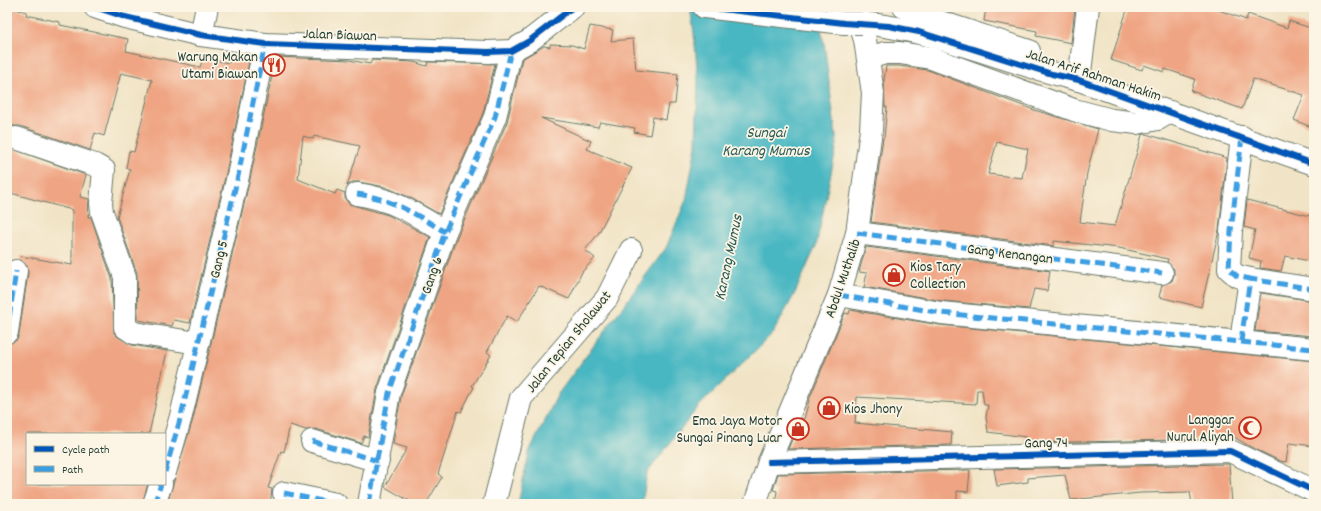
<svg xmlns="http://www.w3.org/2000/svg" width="1321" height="511" font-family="Dekko,sans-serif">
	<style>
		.water { fill: #49b7c2; stroke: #347a7b }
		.building { fill: #efa583; fill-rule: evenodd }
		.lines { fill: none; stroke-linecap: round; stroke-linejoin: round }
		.minor-casing { stroke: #687767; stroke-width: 24 }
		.minor { stroke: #fff; stroke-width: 22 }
		.minor-bridge-casing { stroke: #687767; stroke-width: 24; stroke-linecap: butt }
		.minor-bridge { stroke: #fff; stroke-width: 22 }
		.quiet { stroke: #3c9ee2; stroke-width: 5; stroke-dasharray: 10 5; stroke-linecap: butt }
		.cycleway-casing { stroke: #fcf5e5; stroke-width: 8 }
		.cycleway { stroke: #0057b8; stroke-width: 6 }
		.labels { text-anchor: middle; stroke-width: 3.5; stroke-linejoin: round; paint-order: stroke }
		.street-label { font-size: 15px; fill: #1f3d34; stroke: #fcf5e5 }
		.poi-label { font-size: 15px; fill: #1f3d34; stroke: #fcf5e5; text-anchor: end }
		.water-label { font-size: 16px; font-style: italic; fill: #2a5c58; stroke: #fcf5e5 }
	</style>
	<rect width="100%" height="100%" fill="#fcf5e5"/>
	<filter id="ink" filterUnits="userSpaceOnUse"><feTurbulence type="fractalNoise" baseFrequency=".025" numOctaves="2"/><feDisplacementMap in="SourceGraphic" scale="8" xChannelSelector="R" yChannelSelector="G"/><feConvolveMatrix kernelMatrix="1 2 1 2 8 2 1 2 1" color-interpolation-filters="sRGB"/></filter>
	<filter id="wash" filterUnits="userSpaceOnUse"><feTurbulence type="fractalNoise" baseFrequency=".012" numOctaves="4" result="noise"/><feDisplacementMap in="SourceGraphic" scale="16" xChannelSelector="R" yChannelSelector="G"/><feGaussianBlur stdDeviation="0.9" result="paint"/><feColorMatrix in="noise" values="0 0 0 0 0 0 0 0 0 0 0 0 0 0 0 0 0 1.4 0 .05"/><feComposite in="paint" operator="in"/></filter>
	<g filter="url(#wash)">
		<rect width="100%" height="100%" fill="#f1e4c6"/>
		<!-- water -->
		<polygon class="water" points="690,7 816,7 824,42 837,144 816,246 794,295 773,333 698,407 647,473 642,504 518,504 529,452 558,394 666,248 686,200 696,146 698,80 694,33"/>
		<g id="blocks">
			<!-- building -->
			<g class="building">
				<polygon points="7,7 27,12 26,15 60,22 60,25 128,39 126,51 200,67 203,58 229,63 230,58 249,62 226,173 190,323 174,320 172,326 138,320 137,273 117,217 130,169 126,168 129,151 134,152 152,80 121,73 104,136 95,133 90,150 20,126 13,126 7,130"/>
				<polygon points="986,7 1075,7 1071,43 1036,36 1037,31 984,21"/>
				<polygon points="1128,7 1211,7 1246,20 1248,14 1287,28 1289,21 1314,29 1314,128 1294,120 1304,95 1253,79 1242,109 1191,91 1195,79 1165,69 1164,72 1144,65 1142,70 1111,60"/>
				<polygon points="590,26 613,30 611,41 633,39 636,70 678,74 675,104 669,104 666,120 653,117 650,135 634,132 635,128 600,122 598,127 541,118 591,141 587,149 632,168 598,234 585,250 595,258 582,272 569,299 539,286 517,322 507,316 487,352 491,355 472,386 474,387 461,412 458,411 438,474 442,477 426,504 415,504 385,487 407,448 393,444 401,396 457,237 507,122 522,59 544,46 550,47 550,44 572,45 584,49"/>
				<polygon points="276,57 349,60 370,64 372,60 413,62 427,66 428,62 495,64 483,113 439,214 409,197 385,187 359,182 352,182 347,186 360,146 314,136 313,139 303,136 298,179 335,194 337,190 345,193 345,199 349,204 388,215 430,237 377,389 368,437 364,436 361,443 316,429 306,430 290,425 284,452 281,451 268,488 272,489 270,504 167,504 193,419 250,179"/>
				<path d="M886,66H899L928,70L1034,110L1098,129L1087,173L1080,222L1115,226L1142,135L1146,134L1227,158L1219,230L1201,307L1159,297L1162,285L1172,281L1174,275V269L1167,262L1168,259L1119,248L1054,241V246L871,222L883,138H884L887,107H885L884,81ZM997,142L1028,149L1022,178L988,174Z"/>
				<polygon points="7,147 86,175 80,197 89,199 88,217 91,217 112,279 114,333 118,337 132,345 167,351 149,434 27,434 27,484 148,484 142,504 7,504 7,344 17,340 19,334 28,273 27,266 20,260 21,256 72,265 72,210 7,192"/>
				<polygon points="1247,200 1314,217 1314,262 1285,256 1281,271 1260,268 1261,261 1249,258 1255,230 1244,227"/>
				<polygon points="866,247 1050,271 1047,291 1034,289 1029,309 943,301 864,287 867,273 859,272"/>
				<polygon points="1261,293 1314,301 1314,336 1255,331"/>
				<polygon points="850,310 940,325 1314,361 1314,446 1289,443 1286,462 1280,461 1249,446 1227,433 1227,439 1025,443 1026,437 988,432 986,417 988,405 984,405 982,390 977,390 976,404 857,397 855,423 952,432 951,445 788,449 801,418 804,419 809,400 845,313 849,314"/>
				<polygon points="1227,464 1229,464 1232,504 1192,504 1190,492 1140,493 1071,500 1065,475 1028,478 1028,482 997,486 994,469"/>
				<polygon points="970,470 968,492 957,491 957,504 775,504 777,491 773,490 778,474"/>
			</g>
		</g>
	</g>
	<g filter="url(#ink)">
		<use href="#blocks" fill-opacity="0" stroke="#687767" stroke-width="1"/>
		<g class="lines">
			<!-- minor casing -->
			<g class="minor-casing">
				<g id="minor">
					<polyline points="95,7 125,17 201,35 265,44 488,52 511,51 529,41 573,7"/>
					<polyline points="704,7 844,23"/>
					<polyline points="904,7 922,16 1029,51"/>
					<path d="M862,23C937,30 1006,63 1079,80L1314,164"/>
					<polyline points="201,35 207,7"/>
					<polyline points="869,58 885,53 900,53 931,58 1074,110 1112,120 1137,123 1158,119 1170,112"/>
					<polyline points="1079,80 1088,7"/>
					<polyline points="1242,137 1231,231 1229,269 1237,276 1250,279"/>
					<polyline points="16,138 95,165 104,170 101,203 102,212 125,277 125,327 134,333 198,343"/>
					<path d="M357,194C393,199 415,214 445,232"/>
					<polyline points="857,233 1162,273"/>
					<polyline points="839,295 941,313 1314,349"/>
					<polyline points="7,332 16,271"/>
					<polyline points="1241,341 1250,279 1314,289"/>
					<polyline points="312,441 378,461"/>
					<polyline points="769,462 1230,451 1314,491"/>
					<polyline points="165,472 181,416 238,176 265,44"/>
					<polyline points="284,493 336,504"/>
					<polyline points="154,504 161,484"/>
					<polyline points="369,504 389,393 445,232 495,117 511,51"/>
					<polyline points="494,504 521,398 607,298 631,250"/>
					<polyline points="755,504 769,462 839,295 857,233 871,130 873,93 865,40 855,7"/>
				</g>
			</g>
			<!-- minor -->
			<use href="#minor" class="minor"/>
			<!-- minor-bridge casing -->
			<g class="minor-bridge-casing">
				<polyline id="minor-bridge" points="844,23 862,23"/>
			</g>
			<!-- minor-bridge -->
			<use href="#minor-bridge" class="minor-bridge"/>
			<!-- quiet -->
			<g class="quiet">
				<polyline points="1242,137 1231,231 1229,269 1237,276 1250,279"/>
				<path d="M357,194C393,199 415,214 445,232"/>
				<polyline points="857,233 1162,273"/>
				<polyline points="839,295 941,313 1314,349"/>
				<polyline points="7,332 16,271"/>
				<polyline points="1241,341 1250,279 1314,289"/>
				<polyline points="312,441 378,461"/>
				<polyline points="165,472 181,416 238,176 265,44"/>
				<polyline points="284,493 336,504"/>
				<polyline points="154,504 161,484"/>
				<polyline points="369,504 389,393 445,232 495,117 511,51"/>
			</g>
			<!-- cycleway casing -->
			<g class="cycleway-casing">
				<g id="cycleway">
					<polyline points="95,7 125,17 201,35 265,44 488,52 511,51 529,41 573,7"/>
					<polyline points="704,7 844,23 889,26 919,32 1052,74 1079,80 1314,164"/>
					<polyline points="769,462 1230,451 1314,491"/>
				</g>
			</g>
			<!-- cycleway -->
			<use href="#cycleway" class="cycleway"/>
		</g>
	</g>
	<!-- icons -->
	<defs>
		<g id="restaurant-ring" transform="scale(1.15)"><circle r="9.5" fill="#fcf5e5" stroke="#c8321e" stroke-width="1.5"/><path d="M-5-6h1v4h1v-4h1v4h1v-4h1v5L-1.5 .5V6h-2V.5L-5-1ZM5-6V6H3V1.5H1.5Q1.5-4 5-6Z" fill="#c8321e"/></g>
		<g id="shop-ring" transform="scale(1.15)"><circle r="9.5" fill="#fcf5e5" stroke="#c8321e" stroke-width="1.5"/><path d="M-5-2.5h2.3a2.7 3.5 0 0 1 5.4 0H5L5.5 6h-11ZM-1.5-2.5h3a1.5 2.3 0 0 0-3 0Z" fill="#c8321e"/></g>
		<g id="mosque-ring" transform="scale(1.15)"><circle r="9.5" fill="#fcf5e5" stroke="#c8321e" stroke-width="1.5"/><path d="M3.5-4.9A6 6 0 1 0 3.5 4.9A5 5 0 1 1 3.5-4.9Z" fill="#c8321e"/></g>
	</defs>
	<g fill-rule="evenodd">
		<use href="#restaurant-ring" x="274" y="65"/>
		<use href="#shop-ring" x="894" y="275"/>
		<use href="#shop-ring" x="829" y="408"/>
		<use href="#mosque-ring" x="1250" y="428"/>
		<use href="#shop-ring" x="798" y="429"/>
	</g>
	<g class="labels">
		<!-- street labels -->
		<g class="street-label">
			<text transform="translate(340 34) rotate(2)" y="5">Jalan Biawan</text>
			<text transform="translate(1094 74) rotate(18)" y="5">Jalan Arif Rahman Hakim</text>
			<text transform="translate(1010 253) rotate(7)" y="5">Gang Kenangan</text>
			<text transform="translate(218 259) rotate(-77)" y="5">Gang 5</text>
			<text transform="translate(431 275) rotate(-71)" y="5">Gang 6</text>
			<text transform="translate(842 278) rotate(-71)" y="5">Abdul Muthalib</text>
			<text transform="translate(568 341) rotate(-51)" y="5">Jalan Tepian Sholawat</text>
			<text transform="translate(1046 442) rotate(-1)" y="5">Gang 74</text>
		</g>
		<!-- poi labels -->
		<g class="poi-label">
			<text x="258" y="61">Warung Makan<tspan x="258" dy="17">Utami Biawan</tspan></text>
			<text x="910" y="271" text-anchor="start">Kios Tary<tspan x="910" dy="17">Collection</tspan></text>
			<text x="844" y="413" text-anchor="start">Kios Jhony</text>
			<text x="1234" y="424">Langgar<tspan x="1234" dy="17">Nurul Aliyah</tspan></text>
			<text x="782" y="425">Ema Jaya Motor<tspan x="782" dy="17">Sungai Pinang Luar</tspan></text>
		</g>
		<!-- water labels -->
		<g class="water-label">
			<text x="766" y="137">Sungai<tspan x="766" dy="18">Karang Mumus</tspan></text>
			<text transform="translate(727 257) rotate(-78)" y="6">Karang Mumus</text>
		</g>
	</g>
	<!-- margin -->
	<rect width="1321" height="511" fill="none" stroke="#fcf5e5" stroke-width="24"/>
	<!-- legend -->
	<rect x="26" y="433" width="140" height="52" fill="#fcf5e5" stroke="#a4ab9e"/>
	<rect x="34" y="446" width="20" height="6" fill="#0057b8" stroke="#a4ab9e"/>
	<text x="62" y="453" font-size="12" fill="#1f3d34">Cycle path</text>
	<rect x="34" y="466" width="20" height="6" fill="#3c9ee2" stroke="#a4ab9e"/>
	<text x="62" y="473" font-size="12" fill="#1f3d34">Path</text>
</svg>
